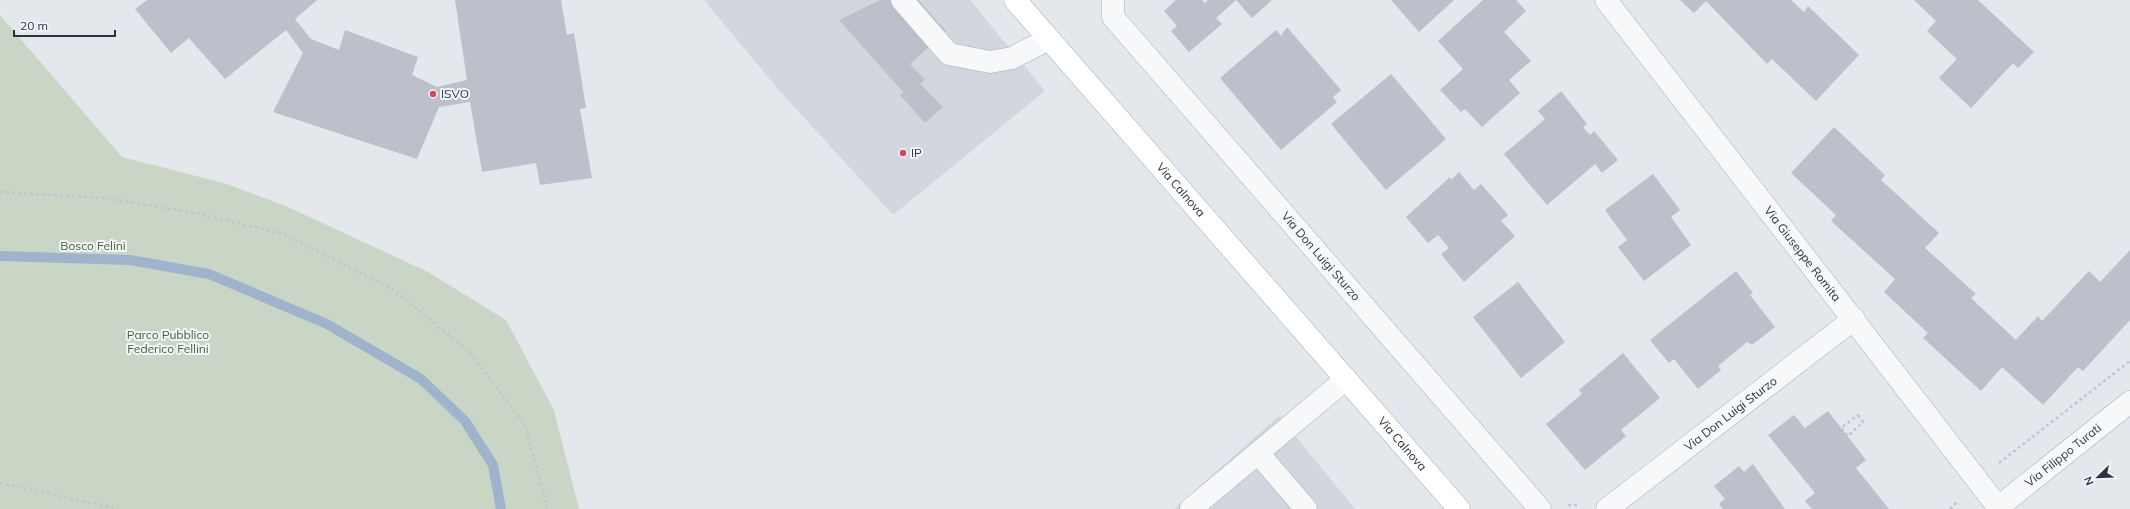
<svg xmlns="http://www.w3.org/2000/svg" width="2130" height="509" font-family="Mulish,sans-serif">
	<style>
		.built { fill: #d2d6de }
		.green { fill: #c9d6c5 }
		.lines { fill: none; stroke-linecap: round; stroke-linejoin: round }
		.stream { stroke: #9fb4cc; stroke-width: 10 }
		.building { fill: #bbc0ca }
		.minor-casing { stroke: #a9aeb7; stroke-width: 23 }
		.major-casing { stroke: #a3abb8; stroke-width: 23 }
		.path { stroke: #c2c5cb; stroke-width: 2.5; stroke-dasharray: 3 3; stroke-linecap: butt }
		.minor { stroke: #f7f8fa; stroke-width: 22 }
		.major { stroke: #fff; stroke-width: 22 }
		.poi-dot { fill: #d1495b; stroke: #f4f6f9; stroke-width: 1.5 }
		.labels { text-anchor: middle; stroke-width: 4; stroke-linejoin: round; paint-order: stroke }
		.poi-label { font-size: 12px; fill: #2b3445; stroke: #f4f6f9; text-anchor: start }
		.street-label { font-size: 12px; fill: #2b3445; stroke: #f4f6f9 }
		.park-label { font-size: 12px; fill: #3f6138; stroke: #f4f6f9 }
	</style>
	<rect width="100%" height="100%" fill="#e4e7ec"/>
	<!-- built -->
	<g class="built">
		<polygon points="704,0 970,0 1045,91 893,215 777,88"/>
		<polygon points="1279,416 1355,509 1174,509"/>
	</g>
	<!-- green -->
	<polygon class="green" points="0,15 122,157 227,184 288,207 428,272 506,320 554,410 579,509 0,509"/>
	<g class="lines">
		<!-- stream -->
		<polyline class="stream" points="0,256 130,260 209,274 327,324 421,379 465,421 493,465 501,509"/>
	</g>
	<!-- building -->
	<g class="building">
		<polygon points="147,0 317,0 295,19 311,39 339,50 345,30 418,57 412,75 437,87 467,80 455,0 561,0 567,35 574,33 586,108 580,109 592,178 540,185 536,163 482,172 470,102 439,107 417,159 273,112 303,53 286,30 225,79 189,38 171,53 135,9"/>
		<polygon points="880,0 918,0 946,31 910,64 925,80 920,84 943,107 925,123 900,95 904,93 839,20"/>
		<polygon points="1176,0 1202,0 1205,3 1208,0 1236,0 1216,18 1222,24 1189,52 1171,31 1177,26 1164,11"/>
		<polygon points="1236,0 1272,0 1252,18"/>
		<polygon points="1391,0 1454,0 1419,32"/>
		<polygon points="1483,0 1516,0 1526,11 1504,32 1531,61 1509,80 1520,93 1482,127 1465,109 1461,112 1440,90 1463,69 1438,41"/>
		<polygon points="1680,0 1791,0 1804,12 1808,6 1859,55 1816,101 1772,59 1767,64 1706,1 1694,13"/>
		<polygon points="1914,0 1978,0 2034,52 2018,68 2013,63 1971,108 1939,78 1957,59 1927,31 1936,21"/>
		<polygon points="1287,27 1341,90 1333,97 1337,102 1281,150 1220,78 1276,30 1281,36"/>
		<polygon points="1391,74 1446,139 1386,190 1331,124"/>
		<polygon points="1561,91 1587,124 1583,127 1590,135 1594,131 1618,160 1602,173 1595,164 1547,205 1504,154 1545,119 1538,111"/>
		<polygon points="1834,127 1885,175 1881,180 1939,233 1925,248 1976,294 1971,298 2016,340 2038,316 2042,321 2089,271 2100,282 2130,250 2130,320 2083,371 2078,367 2043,405 2002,367 1981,391 1923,338 1928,333 1884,292 1895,279 1831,221 1836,215 1791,173"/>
		<polygon points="1459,172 1474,190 1481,184 1508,215 1501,221 1515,236 1464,282 1441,254 1449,248 1438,235 1428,243 1406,217 1450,177 1451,180"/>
		<polygon points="1653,174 1680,210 1671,217 1691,245 1644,281 1618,247 1627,240 1605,210"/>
		<polygon points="1736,271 1753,293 1750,295 1775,327 1752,345 1747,342 1718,366 1721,370 1698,389 1674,359 1669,363 1650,340"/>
		<polygon points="1518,282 1565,342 1521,378 1473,317"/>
		<polygon points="1623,353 1660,398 1621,430 1626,436 1585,470 1546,424 1582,394 1579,390"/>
		<polygon points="1828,411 1866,460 1856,468 1889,509 1812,509 1805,501 1815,493 1768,435 1794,415 1805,428"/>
		<polygon points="1753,464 1785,509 1723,509 1719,504 1725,499 1714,486 1739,466 1744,472"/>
	</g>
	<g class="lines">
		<!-- minor casing -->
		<g class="minor-casing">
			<g id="minor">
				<polyline points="902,0 949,54 990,62 1012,58 1049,39"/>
				<path id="s1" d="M1113,0V17L1540,509"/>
				<path id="s2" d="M1606,0L1998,507"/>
				<polyline points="1258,453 1306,509"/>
				<polyline points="1191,509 1346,379"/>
				<path id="s3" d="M1607,509L1854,319"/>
				<path id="s4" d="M1996,509L2130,402"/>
			</g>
		</g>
		<!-- major casing -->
		<g class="major-casing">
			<g id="major">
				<path id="s5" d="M1015,0L1459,509"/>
			</g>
		</g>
		<!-- path -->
		<g class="path">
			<polyline points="0,192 104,198 195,213 283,234 394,290 469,352 525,425 546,503 546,509"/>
			<polygon points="1858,415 1863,422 1848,436 1841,428"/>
			<polyline points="1999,463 2130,361"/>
			<polyline points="0,483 118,509"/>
			<polyline points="1568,505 1579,505"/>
			<polyline points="1950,509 1958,501"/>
		</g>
		<!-- minor -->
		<use href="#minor" class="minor"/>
		<!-- major -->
		<use href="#major" class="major"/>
	</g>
	<!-- markers -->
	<g class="poi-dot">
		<circle cx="433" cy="94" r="4"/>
		<circle cx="903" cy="153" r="4"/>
	</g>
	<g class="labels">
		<!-- poi labels -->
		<g class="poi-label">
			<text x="441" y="98">ISVO</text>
			<text x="911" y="157">IP</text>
		</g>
		<!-- street labels -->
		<g class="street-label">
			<text dy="4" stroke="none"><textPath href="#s5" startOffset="252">Via Calnova</textPath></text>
			<text dy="4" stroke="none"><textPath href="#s2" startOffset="321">Via Giuseppe Romita</textPath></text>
			<text dy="4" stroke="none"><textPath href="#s1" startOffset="334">Via Don Luigi Sturzo</textPath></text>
			<text dy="4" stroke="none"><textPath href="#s3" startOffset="156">Via Don Luigi Sturzo</textPath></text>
			<text dy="4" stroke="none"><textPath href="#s5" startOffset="589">Via Calnova</textPath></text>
			<text dy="4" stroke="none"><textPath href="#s4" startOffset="86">Via Filippo Turati</textPath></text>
		</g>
		<!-- park labels -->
		<g class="park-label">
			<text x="93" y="250">Bosco Felini</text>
			<text x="168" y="339">Parco Pubblico<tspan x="168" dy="14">Federico Fellini</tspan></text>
		</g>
	</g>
	<!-- north arrow -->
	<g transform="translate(2098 477) rotate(247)" stroke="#f4f6f9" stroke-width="3" paint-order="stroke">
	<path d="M0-3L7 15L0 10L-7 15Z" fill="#2b3445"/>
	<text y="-6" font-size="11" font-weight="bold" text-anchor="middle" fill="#2b3445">N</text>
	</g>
	<!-- scale -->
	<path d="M14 30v6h101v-6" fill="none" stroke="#2b3445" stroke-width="2"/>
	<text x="20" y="30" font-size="12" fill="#2b3445" stroke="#f4f6f9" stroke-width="3" paint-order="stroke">20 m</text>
</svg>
